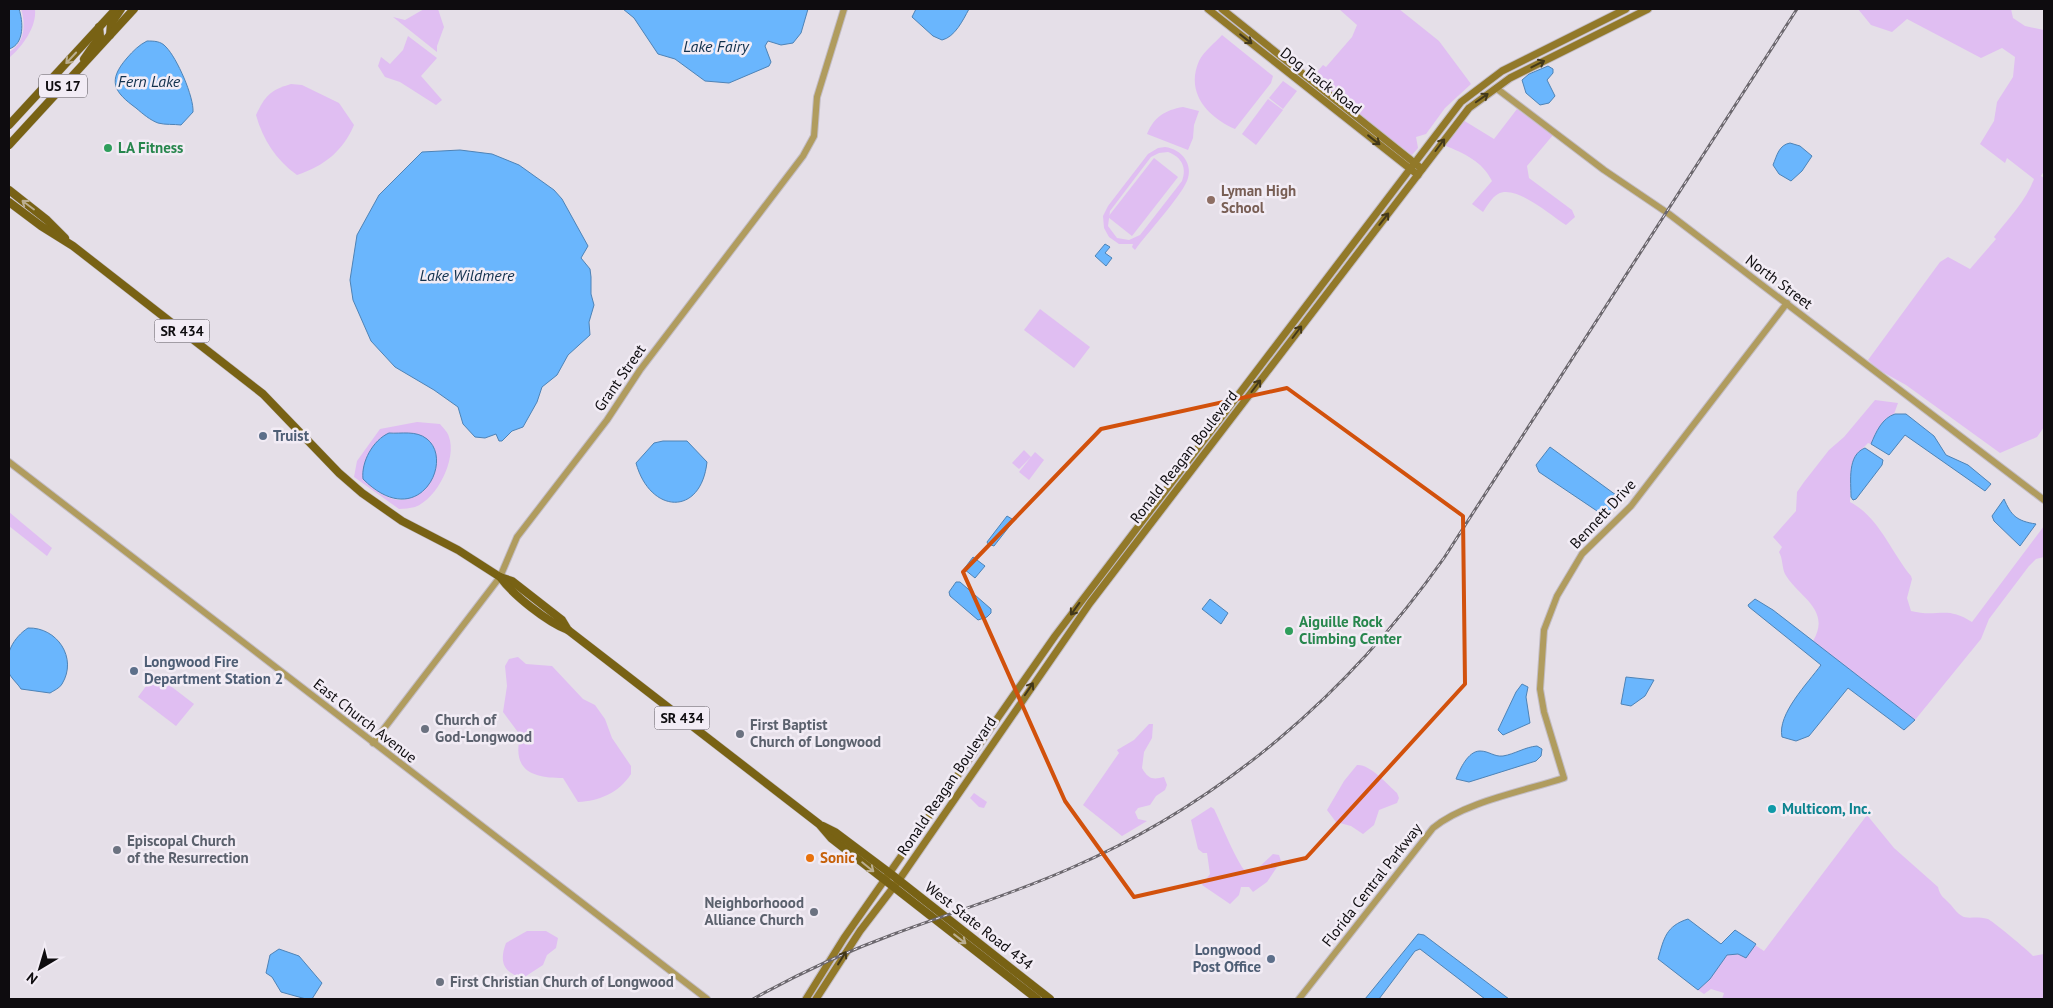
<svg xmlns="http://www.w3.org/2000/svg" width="2053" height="1008" font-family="'PT Sans',sans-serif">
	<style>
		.green { fill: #e0bef2; fill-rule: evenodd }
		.water { fill: #6ab6fd; stroke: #4e83b6 }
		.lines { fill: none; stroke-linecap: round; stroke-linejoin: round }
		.tertiary-casing { stroke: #c3bdc5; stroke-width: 8 }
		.secondary-casing { stroke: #c3bdc5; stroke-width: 9 }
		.primary-casing { stroke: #c3bdc5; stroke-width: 9 }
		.tertiary { stroke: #b09c5e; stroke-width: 6 }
		.secondary { stroke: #927929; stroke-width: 7 }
		.primary { stroke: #786214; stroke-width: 8 }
		.rail-casing { stroke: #6c686e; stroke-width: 3 }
		.rail { stroke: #f2ecf5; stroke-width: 1; stroke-dasharray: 4; stroke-linecap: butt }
		.oneway { stroke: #433819 }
		.oneway2 { stroke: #bbae90 }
		.marked { fill: none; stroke: #d2510c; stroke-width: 4; stroke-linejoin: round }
		.leisure-dot { fill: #2e9e5b; stroke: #f2ecf5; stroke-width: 2 }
		.education-dot { fill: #8d6e63; stroke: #f2ecf5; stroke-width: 2 }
		.service-dot { fill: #5c6f8a; stroke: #f2ecf5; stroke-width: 2 }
		.worship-dot { fill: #6b7280; stroke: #f2ecf5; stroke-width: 2 }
		.culture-dot { fill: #0f9aa8; stroke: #f2ecf5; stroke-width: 2 }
		.food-dot { fill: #e8710a; stroke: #f2ecf5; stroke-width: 2 }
		.labels { text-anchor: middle; stroke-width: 5; stroke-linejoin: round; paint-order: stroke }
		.shield { fill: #f2ecf5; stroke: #524f54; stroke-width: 1 }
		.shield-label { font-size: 14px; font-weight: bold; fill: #0e0c0f }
		.street-label { font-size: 15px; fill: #0e0c0f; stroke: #f2ecf5 }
		.leisure-label { font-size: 15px; font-weight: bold; fill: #27864d; stroke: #f2ecf5; text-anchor: start }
		.education-label { font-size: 15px; font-weight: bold; fill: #785e54; stroke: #f2ecf5; text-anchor: start }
		.service-label { font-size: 15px; font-weight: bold; fill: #4e5e75; stroke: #f2ecf5; text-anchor: start }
		.worship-label { font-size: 15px; font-weight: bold; fill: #5b616d; stroke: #f2ecf5; text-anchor: start }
		.culture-label { font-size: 15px; font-weight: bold; fill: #0d838f; stroke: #f2ecf5; text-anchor: start }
		.food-label { font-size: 15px; font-weight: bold; fill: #c56008; stroke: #f2ecf5; text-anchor: start }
		.water-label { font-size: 16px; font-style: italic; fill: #12314d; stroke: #f2ecf5 }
	</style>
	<rect width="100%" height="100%" fill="#e5dfe8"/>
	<!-- green -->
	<g class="green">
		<path d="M21,9H35C37,27 22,47 9,58V52C25,43 26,25 21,9Z"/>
		<polygon points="424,9 438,9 444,27 437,46 437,52 393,17 405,20"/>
		<polygon points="1339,9 1399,9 1439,41 1471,84 1445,108 1426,134 1416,137 1418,148 1412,155 1312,78 1323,65 1326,67 1352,37 1357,25"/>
		<path d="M1858,9H2011L2013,18L2025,26L2044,30V171L2041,176L2044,178V427L2037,437L2000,453L1906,385L1879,370L1868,360L1940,262L1948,257L1970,269L1996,239L1994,237C2008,219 2026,201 2034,179L2007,158L2005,163L1980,144L1994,121L1997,102L2013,77L2015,57L2002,48L1981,58L1907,19L1892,32L1871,25Z"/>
		<path d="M1222,35L1273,76L1271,83L1235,129C1208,117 1185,93 1199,61C1204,51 1215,43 1222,35Z"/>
		<polygon points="408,36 437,58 421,76 442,100 436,105 400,82 385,77 378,66 381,57 390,64 403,50"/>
		<polygon points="1283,81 1297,91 1283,109 1269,98"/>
		<path d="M291,84L302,85L339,103L354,125C343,151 324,166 297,175C276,160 263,140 256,115C265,96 270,90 291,84Z"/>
		<polygon points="1268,99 1283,110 1256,145 1242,134"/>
		<path d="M1183,107L1199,111L1194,125L1193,138L1188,150L1147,134C1154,117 1165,110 1183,107Z"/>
		<path d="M1517,109L1553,135L1527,166L1529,178L1572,210L1575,217L1566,225C1550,215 1516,184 1498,194C1492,197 1487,206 1483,212L1472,204L1492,181C1482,161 1465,154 1444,145L1463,120L1494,139Z"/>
		<path d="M1165,147C1182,149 1194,165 1187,181C1179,199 1148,232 1135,250L1132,247L1133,244H1119L1109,237L1104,228L1103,216L1108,206L1148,154L1158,148ZM1168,152C1182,157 1187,168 1182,181L1140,235L1129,240L1117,238L1108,226L1110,211L1151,157L1159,153Z"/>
		<polygon points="1154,158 1178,177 1132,236 1108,217"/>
		<polygon points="1040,309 1090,347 1074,368 1024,330"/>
		<path d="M1875,400L1898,403L1894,414C1882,418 1875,433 1871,444L1868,443L1856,455L1851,466L1850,502C1879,517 1891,552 1911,576L1912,579L1907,598L1911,611C1938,618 1946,605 1972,622L2044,526V557L2036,559L2029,566L1989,619L1981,639L1915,720L1813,641C1832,609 1798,597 1785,574C1782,568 1783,559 1779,552L1782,547L1773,537L1796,511L1797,492L1804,482L1829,450L1844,437Z"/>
		<path d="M417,422L440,424C443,428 448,432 449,437C457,459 437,499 415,507C410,508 404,509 399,509L354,477L357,461L380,429ZM389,433H405L431,481C411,504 397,506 371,487Z"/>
		<polygon points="1024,450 1031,457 1035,452 1044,460 1029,480 1019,472 1031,457 1019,469 1012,463"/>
		<polygon points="9,512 52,548 47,556 9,526"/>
		<path d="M518,657L526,664L552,666L583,699L595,705L605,719L612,738L631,766V774C619,793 599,801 578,802L563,778C537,778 514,773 519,742L523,739L503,712L507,686L505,666L509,659Z"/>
		<polygon points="155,674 194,704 176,726 138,697"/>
		<path d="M1149,724H1153L1152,738L1144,752L1142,768C1148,779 1153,780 1164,777L1167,785L1165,790L1156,796L1150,805L1138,808L1135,812L1138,819L1147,821L1122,836L1083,805L1119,753L1117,750L1134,740Z"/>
		<path d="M1357,765C1370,764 1387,784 1397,793L1399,798L1397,803L1379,810L1374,825L1363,834L1351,826L1336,822L1327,810L1344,781Z"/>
		<polygon points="974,793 987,802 984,808 979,807 970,798"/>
		<path d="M1211,807L1214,809C1219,819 1239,867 1245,870L1257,869L1273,854L1279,855L1281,861L1267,882L1253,892L1249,887H1241L1239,895L1230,904L1202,885L1210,874L1207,853H1203L1198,849L1191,820Z"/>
		<path d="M1867,815L1894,848L1938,887C1940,897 1945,898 1951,905C1966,925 1968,914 1988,919C1991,920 2029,951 2033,956L2044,954V999H1722L1724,993L1711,989L1704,994L1698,990L1710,979L1727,955L1738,953L1746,958L1755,945L1764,951Z"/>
		<path d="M527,931H546L558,938L556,948L547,955L543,965L523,978C503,973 499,961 506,943Z"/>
	</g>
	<!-- water -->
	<g class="water">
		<path d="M9,9H19C23,21 25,44 9,49Z"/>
		<polygon points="623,9 808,9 801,33 793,43 781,45 768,41 765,46 771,62 769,66 729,83 705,81 675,59 658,54 634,18"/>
		<path d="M916,9H969C963,20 955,37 942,40L933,36L912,17Z"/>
		<path d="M147,41C154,41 161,41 166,47C177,58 194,97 193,112L181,125C174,124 165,125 158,123C150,120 143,114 136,108C114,92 107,81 127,58C133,51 139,45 147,41Z"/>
		<polygon points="1548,66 1553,69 1553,73 1547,80 1555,96 1549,103 1540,105 1526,93 1522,80 1529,74"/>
		<path d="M1790,143L1800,146L1812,156L1802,171L1791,181L1779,174L1773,165C1777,155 1779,145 1790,143Z"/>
		<polygon points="460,150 492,154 519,165 554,190 562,199 588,246 581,258 590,269 591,277 591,294 594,305 589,322 590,335 568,355 557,375 542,387 537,402 523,427 512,431 502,441 499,441 496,434 485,438 475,437 463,424 458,407 434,390 395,367 371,341 353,300 350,280 357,235 379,195 422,152"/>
		<polygon points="1105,244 1110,247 1105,253 1112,258 1106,266 1095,256"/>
		<path d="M1895,414H1906L1934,436L1946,455L1968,465L1991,484L1985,491L1905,435L1889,455L1871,444C1876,432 1882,418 1895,414Z"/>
		<path d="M389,433C401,434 416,430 427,439C455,461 418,534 363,479C361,462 373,440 389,433Z"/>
		<path d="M663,441H687L707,462C701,517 650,514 636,463L654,443Z"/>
		<polygon points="1550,447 1616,495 1618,500 1608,513 1603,515 1539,472 1536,465"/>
		<path d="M1865,448L1883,460L1882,465L1856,499L1853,500L1851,497C1851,481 1847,455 1865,448Z"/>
		<path d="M2004,499C2011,515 2016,521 2036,524L2020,546L1994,521L1992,516Z"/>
		<polygon points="1007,516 1012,519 1012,523 994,546 988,544 987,542"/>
		<polygon points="973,557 985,566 975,578 964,569"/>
		<polygon points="956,582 960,582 991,609 991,613 987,617 978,620 950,596 949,592"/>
		<polygon points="1210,599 1228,613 1221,624 1202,609"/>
		<path d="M1755,599L1773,610L1915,720L1904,730L1848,688L1809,736L1796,741L1782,737C1777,714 1808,683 1821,665L1749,607L1748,605Z"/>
		<path d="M28,628C57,627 78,658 62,684C60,688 53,691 50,693L21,689C18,684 11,678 9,673C3,655 14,637 28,628Z"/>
		<polygon points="1626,677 1654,680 1645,696 1631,706 1621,704"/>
		<polygon points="1522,684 1528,687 1526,697 1530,723 1503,735 1498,730 1516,692"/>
		<path d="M1537,746L1542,749L1541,756L1536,761L1469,782L1456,779C1460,769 1468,751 1480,751C1489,751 1494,757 1503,756C1515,754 1525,747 1537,746Z"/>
		<path d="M1688,919L1721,944L1735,930L1756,944L1746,958L1738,954L1727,955L1710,979L1698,990L1658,959C1664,938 1666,926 1688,919Z"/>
		<polygon points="1418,934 1424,935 1509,999 1485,999 1420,949 1415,951 1379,999 1365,999"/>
		<polygon points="279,949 299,956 322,983 312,999 306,999 281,992 272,977 266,973 270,955"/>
	</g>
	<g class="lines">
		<!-- tertiary casing -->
		<g class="tertiary-casing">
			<g id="tertiary">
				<polyline points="1496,88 1604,170 1669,214 2044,500"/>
				<polyline points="9,462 707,999"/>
				<polyline points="373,743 500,577 517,537 607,420 640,370 803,156 814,136 817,97 844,9"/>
				<path d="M1299,999L1433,828C1464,802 1525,791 1564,778L1544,712L1540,689L1544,630L1557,596L1582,554L1631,506L1787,303"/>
			</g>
		</g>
		<!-- secondary casing -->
		<g class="secondary-casing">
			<g id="secondary">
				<polyline points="1208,9 1418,175"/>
				<polyline points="1222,9 1422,169"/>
				<polyline points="806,999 844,938 1055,636 1461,102 1502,71 1626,9"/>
				<polyline points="816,999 860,931 899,880 1090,603 1469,108 1510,78 1648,9"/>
			</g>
		</g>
		<!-- primary casing -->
		<g class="primary-casing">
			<g id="primary">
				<polyline points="110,35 111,24 121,9"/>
				<polyline points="84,59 100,36 99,27"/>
				<polyline points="9,125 116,9"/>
				<polyline points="9,145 134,9"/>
				<polyline points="9,190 47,220 65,238"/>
				<polyline points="9,202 41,226 73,246 263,394 339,473 362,493 402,521 458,550 500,577 512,581 562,620 568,630 819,824 831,838 1037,999"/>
				<path d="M500,577C513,595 547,622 568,630"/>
				<polyline points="823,826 835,832 891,874 1050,999"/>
			</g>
		</g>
		<!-- tertiary -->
		<use href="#tertiary" class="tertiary"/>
		<!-- secondary -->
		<use href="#secondary" class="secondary"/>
		<!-- primary -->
		<use href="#primary" class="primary"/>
		<!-- rail casing -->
		<g class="rail-casing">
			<path id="rail" d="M753,999C798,974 845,952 894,934C953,912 1013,894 1071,868C1223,802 1349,693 1444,558L1797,9"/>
		</g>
		<!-- rail -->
		<use href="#rail" class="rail"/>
	</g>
	<!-- one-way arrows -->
	<defs><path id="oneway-shaft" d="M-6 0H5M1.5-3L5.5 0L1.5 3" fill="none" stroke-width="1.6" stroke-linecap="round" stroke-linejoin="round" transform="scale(1.25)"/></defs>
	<g class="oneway">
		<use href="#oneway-shaft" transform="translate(1246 39) rotate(38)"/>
		<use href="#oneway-shaft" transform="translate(1538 64) rotate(-27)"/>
		<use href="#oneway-shaft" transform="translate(1482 98) rotate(-35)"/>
		<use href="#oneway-shaft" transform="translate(1374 140) rotate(38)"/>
		<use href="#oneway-shaft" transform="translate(1440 145) rotate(-53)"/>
		<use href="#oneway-shaft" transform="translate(1384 219) rotate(-52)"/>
		<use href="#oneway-shaft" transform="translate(1297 332) rotate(-53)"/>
		<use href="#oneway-shaft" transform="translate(1256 386) rotate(-53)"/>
		<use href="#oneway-shaft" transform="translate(1075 609) rotate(126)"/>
		<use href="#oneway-shaft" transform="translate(1029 689) rotate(-56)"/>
		<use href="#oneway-shaft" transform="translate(842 958) rotate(-58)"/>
	</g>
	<g class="oneway2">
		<use href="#oneway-shaft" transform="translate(71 58) rotate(133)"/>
		<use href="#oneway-shaft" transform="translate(28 205) rotate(-143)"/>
		<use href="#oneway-shaft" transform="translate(868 867) rotate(39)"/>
		<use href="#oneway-shaft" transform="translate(960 939) rotate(38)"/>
	</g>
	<!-- marked area -->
	<path class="marked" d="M1287,388L1463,516L1465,684L1306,858L1134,897L1065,801L963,572L1101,429Z"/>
	<!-- markers -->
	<g class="leisure-dot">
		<circle cx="108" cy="148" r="5"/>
		<circle cx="1289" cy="631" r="5"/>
	</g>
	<circle class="education-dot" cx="1211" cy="200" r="5"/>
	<g class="service-dot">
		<circle cx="263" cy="436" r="5"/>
		<circle cx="134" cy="671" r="5"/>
		<circle cx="1271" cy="959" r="5"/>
	</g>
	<g class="worship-dot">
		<circle cx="425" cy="729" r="5"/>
		<circle cx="740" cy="734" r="5"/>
		<circle cx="117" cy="850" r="5"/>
		<circle cx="814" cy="912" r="5"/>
		<circle cx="440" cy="982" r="5"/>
	</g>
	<circle class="culture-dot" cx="1772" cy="809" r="5"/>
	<circle class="food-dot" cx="810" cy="858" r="5"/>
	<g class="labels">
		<!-- shield labels -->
		<g class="shield">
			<rect x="39" y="74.5" width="48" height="23" rx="4"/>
			<rect x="154.5" y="319.5" width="55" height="23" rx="4"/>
			<rect x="654.5" y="706.5" width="55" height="23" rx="4"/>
		</g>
		<g class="shield-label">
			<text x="63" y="91">US 17</text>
			<text x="182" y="336">SR 434</text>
			<text x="682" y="723">SR 434</text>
		</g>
		<!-- street labels -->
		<g class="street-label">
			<text transform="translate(1321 81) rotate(38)" y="5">Dog Track Road</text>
			<text transform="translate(1779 282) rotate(37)" y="5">North Street</text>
			<text transform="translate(620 378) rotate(-55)" y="5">Grant Street</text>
			<text transform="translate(1184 457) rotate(-52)" y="5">Ronald Reagan Boulevard</text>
			<text transform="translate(1603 514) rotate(-47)" y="5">Bennett Drive</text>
			<text transform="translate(365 721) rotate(38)" y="5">East Church Avenue</text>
			<text transform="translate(947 786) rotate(-56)" y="5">Ronald Reagan Boulevard</text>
			<text transform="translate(1372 885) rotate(-52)" y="5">Florida Central Parkway</text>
			<text transform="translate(979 926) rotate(38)" y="5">West State Road 434</text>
		</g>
		<!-- leisure labels -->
		<g class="leisure-label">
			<text x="118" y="153">LA Fitness</text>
			<text x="1299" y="627">Aiguille Rock<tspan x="1299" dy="17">Climbing Center</tspan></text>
		</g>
		<!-- education labels -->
		<g class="education-label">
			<text x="1221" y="196">Lyman High<tspan x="1221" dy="17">School</tspan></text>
		</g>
		<!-- service labels -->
		<g class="service-label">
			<text x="273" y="441">Truist</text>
			<text x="144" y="667">Longwood Fire<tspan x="144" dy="17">Department Station 2</tspan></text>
			<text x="1261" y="955" text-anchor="end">Longwood<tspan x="1261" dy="17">Post Office</tspan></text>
		</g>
		<!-- worship labels -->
		<g class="worship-label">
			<text x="435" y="725">Church of<tspan x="435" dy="17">God-Longwood</tspan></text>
			<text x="750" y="730">First Baptist<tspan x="750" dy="17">Church of Longwood</tspan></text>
			<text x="127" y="846">Episcopal Church<tspan x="127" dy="17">of the Resurrection</tspan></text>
			<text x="804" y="908" text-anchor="end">Neighborhoood<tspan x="804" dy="17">Alliance Church</tspan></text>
			<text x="450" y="987">First Christian Church of Longwood</text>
		</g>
		<!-- culture labels -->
		<g class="culture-label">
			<text x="1782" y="814">Multicom, Inc.</text>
		</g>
		<!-- food labels -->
		<g class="food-label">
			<text x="820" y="863">Sonic</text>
		</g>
		<!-- water labels -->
		<g class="water-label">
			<text x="716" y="52">Lake Fairy</text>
			<text x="149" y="87">Fern Lake</text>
			<text x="467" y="281">Lake Wildmere</text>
		</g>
	</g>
	<!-- border -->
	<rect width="2053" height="1008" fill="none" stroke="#0e0c0f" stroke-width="20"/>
	<!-- north arrow -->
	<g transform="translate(40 968) rotate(218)" stroke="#f2ecf5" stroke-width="4" paint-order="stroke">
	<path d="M0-4L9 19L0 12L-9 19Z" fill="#0e0c0f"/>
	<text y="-8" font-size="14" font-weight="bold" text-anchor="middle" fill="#0e0c0f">N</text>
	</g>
</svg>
